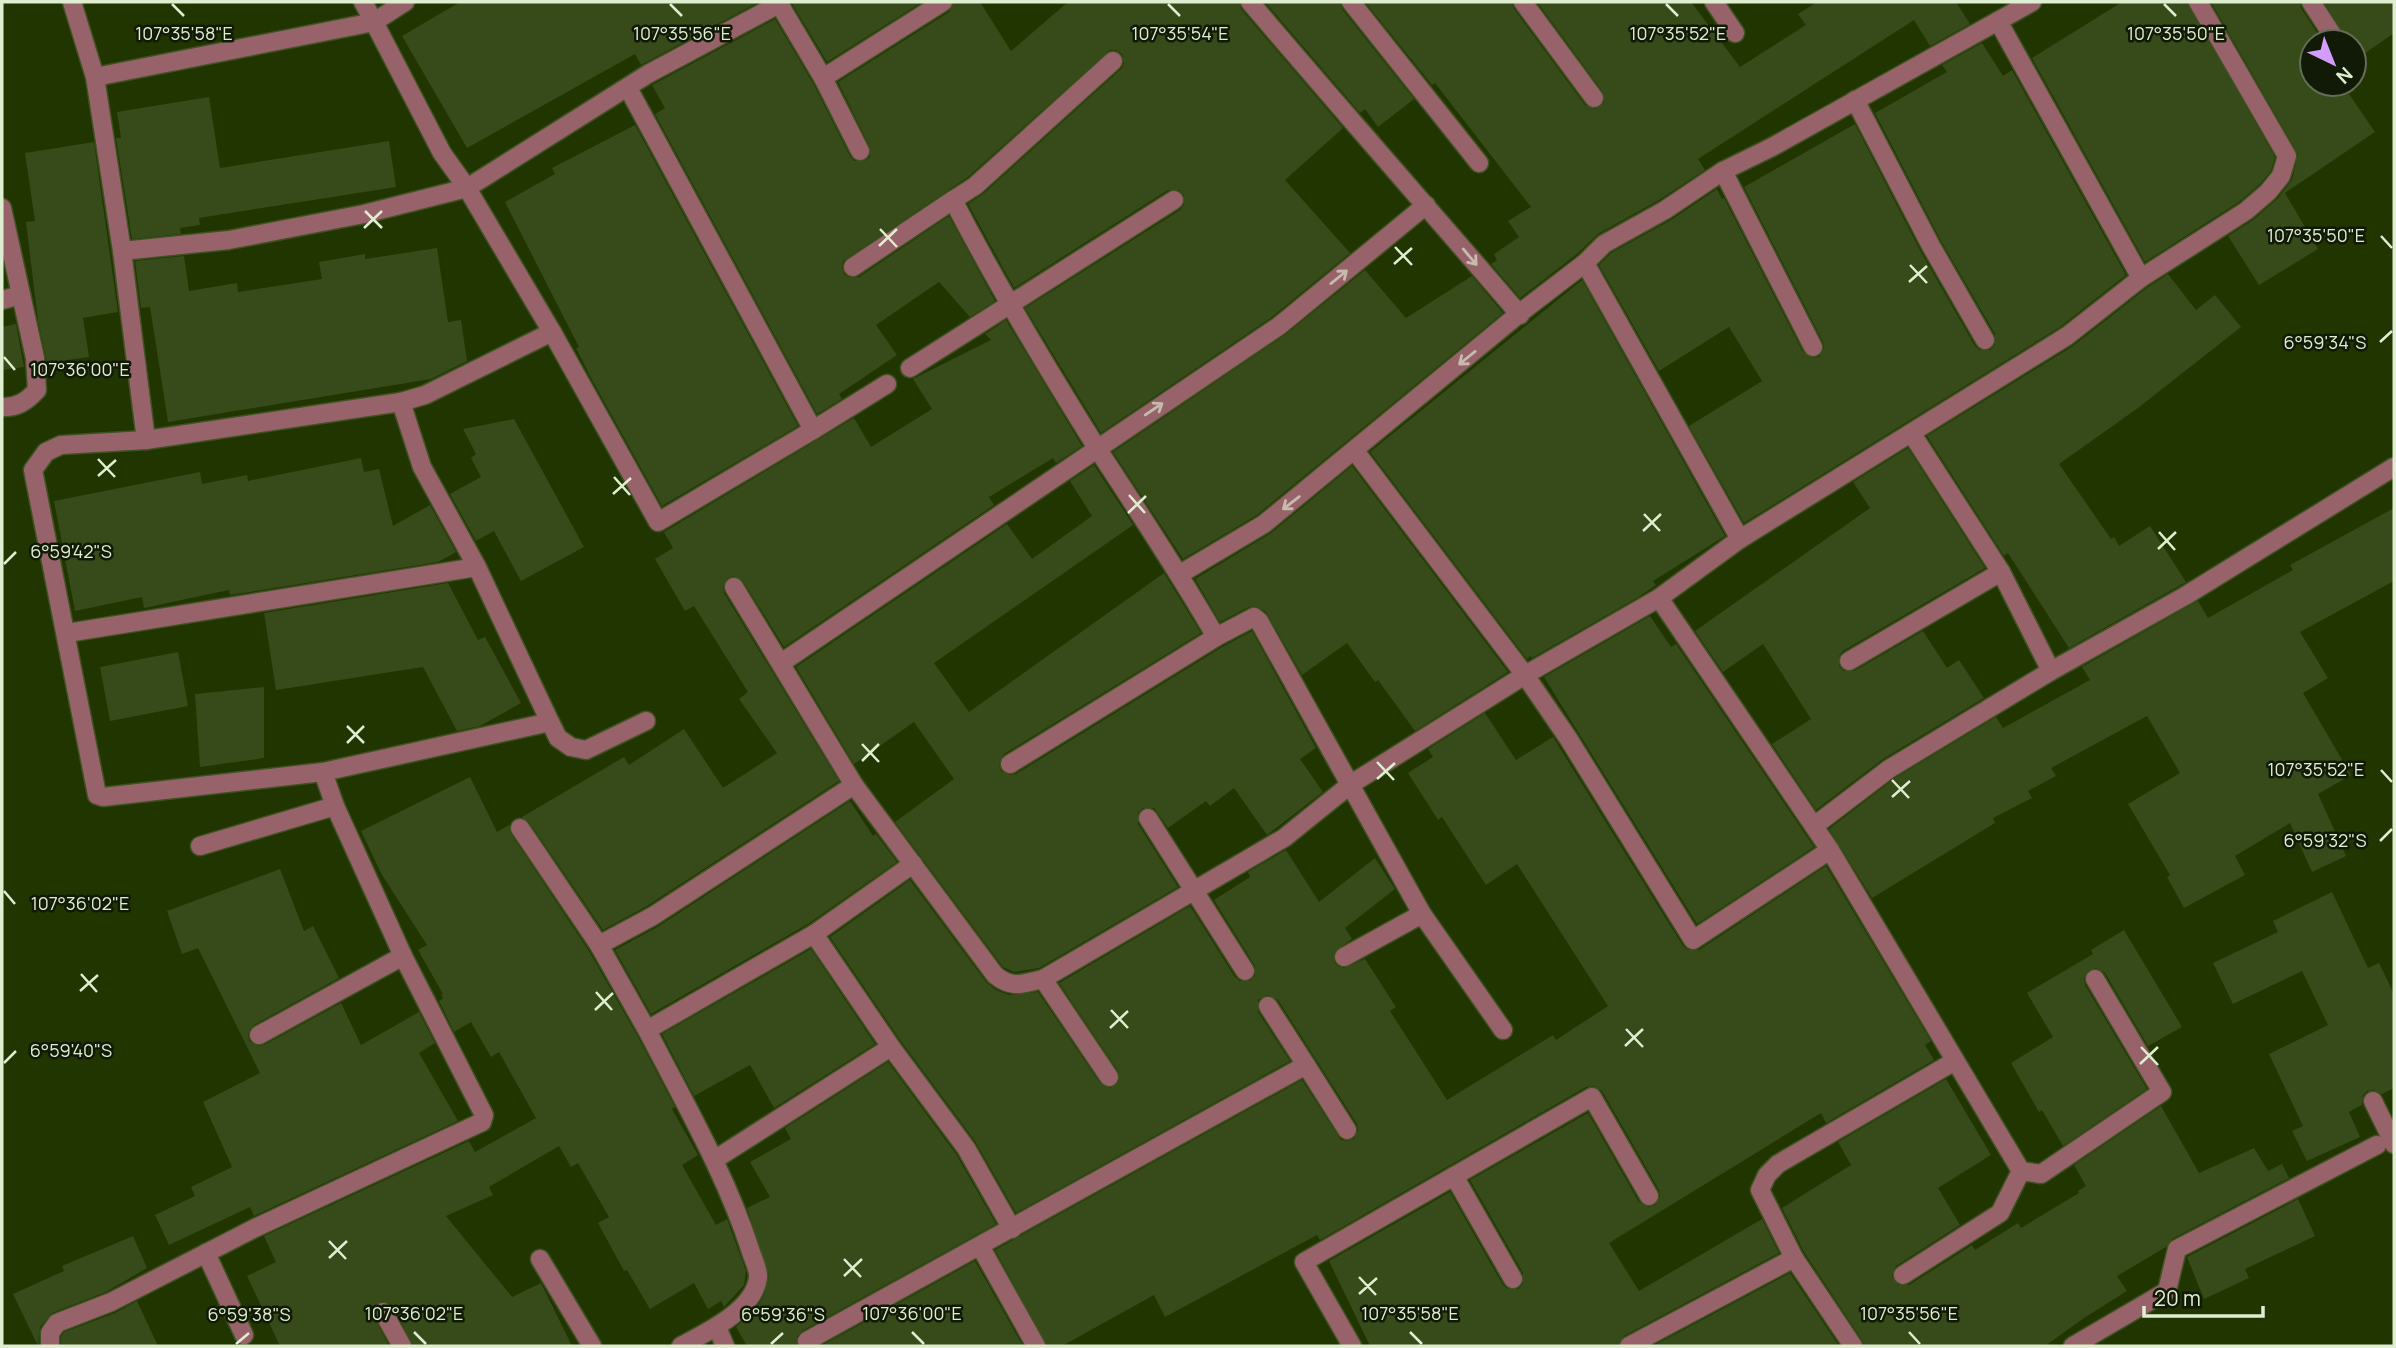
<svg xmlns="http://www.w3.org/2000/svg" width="2396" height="1348" font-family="Manrope,sans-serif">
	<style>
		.building { fill: #364b19 }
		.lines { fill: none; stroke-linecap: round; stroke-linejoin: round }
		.minor-casing { stroke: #3f5222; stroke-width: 21 }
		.minor { stroke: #98626b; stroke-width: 18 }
		.oneway { stroke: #c6bcad }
		.ticks { fill: none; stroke: #dfedd1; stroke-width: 2.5 }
		.ticks-label { font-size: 18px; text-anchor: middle; fill: #dfedd1; stroke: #111a06; stroke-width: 5; stroke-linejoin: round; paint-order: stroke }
	</style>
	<rect width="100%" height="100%" fill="#213501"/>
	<!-- building -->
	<g class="building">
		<polygon points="460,2 759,2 641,65 635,54 467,148 402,36"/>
		<polygon points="791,2 922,2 827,62"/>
		<polygon points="954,2 980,2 1011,51 1068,2 1239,2 1241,9 1343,128 1285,180 1350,253 1272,317 1101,433 1025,308 1180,210 1184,205 1184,195 1179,190 1168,190 1014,288 968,204 983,194 1121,69 1124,64 1122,54 1116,50 1110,50 968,177 843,261 842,268 844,274 849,277 859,277 949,216 995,301 970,317 939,282 876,325 897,355 839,394 842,399 817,414 655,114 665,108 652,85 775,19 813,83 850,156 854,161 864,161 870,157 870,147 838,82 949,12"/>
		<polygon points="1265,2 1340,2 1342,9 1414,99 1378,127 1365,109 1360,113"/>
		<polygon points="1365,2 1512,2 1514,9 1585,105 1595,109 1604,103 1603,92 1537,2 1691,2 1740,67 1806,25 1798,14 1817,2 1956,2 1970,24 1930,46 1914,20 1698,159 1705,170 1659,200 1598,234 1577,254 1520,298 1491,264 1497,260 1494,254 1519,237 1508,221 1531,207 1435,83 1432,85"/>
		<polygon points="2122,2 2187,2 2275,157 2271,171 2260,184 2239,202 2145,262 2032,58"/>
		<polygon points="2211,2 2300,2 2301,8 2323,42 2312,42 2312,84 2351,84 2355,90 2349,94 2375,132 2285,193 2318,249 2259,285 2228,236 2253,220 2277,199 2292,180 2298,154"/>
		<polygon points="2324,2 2394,2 2394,33 2354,61 2354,42 2348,42"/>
		<polygon points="1982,43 2003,76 2012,70 2126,275 2060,327 1744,523 1689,426 1762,381 1729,327 1659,371 1599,265 1611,253 1671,220 1717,189 1722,199 1724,198 1803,352 1812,358 1819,357 1824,348 1823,342 1744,187 1855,124 1921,252 1975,346 1980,350 1990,350 1995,345 1995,334 1941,241 1875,113 1947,72 1942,65"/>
		<polygon points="209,97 220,168 389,141 396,187 199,218 200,225 180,228 181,234 132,239 116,138 121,138 117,112"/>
		<polygon points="635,125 798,426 662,506 591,378 576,348 579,347 505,202 555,174 552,168"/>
		<polygon points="94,142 118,312 83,318 89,357 47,363 38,321 26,222 35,221 25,153"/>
		<polygon points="437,248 448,322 461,320 467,361 431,379 168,422 150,307 141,308 135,261 184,256 189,291 237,283 238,292 322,279 319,262 365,254 365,259"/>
		<polygon points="1365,270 1406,318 1472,276 1503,313 1257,515 1183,559 1113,452 1285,335"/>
		<polygon points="2168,274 2196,310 2215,295 2241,327 2138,408 2059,464 2111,539 2114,537 2119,546 2150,526 2186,582 2069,648 2008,553 2004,556 1927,436 2073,346 2148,287"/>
		<polygon points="1582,280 1725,536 1653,581 1656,585 1637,598 1532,658 1530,656 1527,659 1370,452"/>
		<polygon points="1006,320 1082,446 1056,463 1053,458 989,497 994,505 784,647 743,581 734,576 728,578 723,587 724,593 839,781 647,906 603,930 529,822 522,817 624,757 629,765 684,729 723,788 777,753 739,699 748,692 694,606 685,611 655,559 673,548 664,532 854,418 871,447 932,409 913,379 991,340 985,334"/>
		<polygon points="16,324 24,367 2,370 2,327"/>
		<polygon points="514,419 584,547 521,581 494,531 476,541 450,494 481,477 471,458 476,454 463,429"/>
		<polygon points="1908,448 1985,568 1843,651 1839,656 1839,666 1844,671 1854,671 1923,631 1947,668 1959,660 1984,698 1883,759 1816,810 1772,744 1811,719 1763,644 1723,672 1695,631 1870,508 1853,482"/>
		<polygon points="361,458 364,472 379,469 393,526 430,505 456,552 438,562 230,595 229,590 144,608 142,597 75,611 54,501 200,472 202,484 247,475 248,481"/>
		<polygon points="1094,465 1139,534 1133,525 934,663 969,712 1164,573 1201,633 1004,754 999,764 1001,771 1010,775 1016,774 1222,647 1252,631 1316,748 1300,759 1323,792 1267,835 1234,788 1210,806 1206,801 1168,828 1154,808 1143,808 1138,813 1138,824 1178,887 1039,968 1014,972 1003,967 895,822 954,779 914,722 854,764 796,667 1007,524 1032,559 1092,516 1070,481"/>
		<polygon points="1352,466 1508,672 1415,731 1378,680 1375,682 1347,643 1302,675 1266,612 1256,606 1249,607 1220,622 1195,579 1271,533"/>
		<polygon points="2394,508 2394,581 2300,632 2328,678 2303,693 2351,775 2318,794 2346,856 2312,872 2290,823 2235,856 2245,875 2184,908 2167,877 2170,875 2128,804 2180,773 2147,716 2051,768 2056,776 2028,791 2032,798 1993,818 1995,823 1872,898 1829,829 1895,778 1996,717 2003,728 2090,680 2082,667 2198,601 2208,618 2293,570 2290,565"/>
		<polygon points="448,583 478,640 485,637 521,703 480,726 457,731 423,667 276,690 264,613"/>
		<polygon points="1650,616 1671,647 1676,644 1814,847 1697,924 1544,677"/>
		<polygon points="178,652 188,706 110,721 100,667"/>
		<polygon points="264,687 264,758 200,767 195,694"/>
		<polygon points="1485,713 1516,760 1553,737 1683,946 1688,950 1699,950 1826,866 1931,1041 1925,1045 1934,1060 1826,1123 1821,1113 1609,1243 1639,1291 1762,1219 1779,1253 1624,1336 1618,1346 1370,1346 1329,1261 1450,1192 1503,1285 1508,1289 1518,1289 1523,1284 1523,1273 1470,1180 1588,1113 1639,1202 1648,1207 1655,1205 1660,1197 1659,1190 1602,1091 1593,1086 1586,1087 1320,1240 1317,1235 1165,1317 1154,1295 1062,1346 1047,1346 995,1250 1302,1080 1341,1140 1348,1141 1354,1139 1358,1130 1357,1124 1278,1000 1267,995 1258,1000 1258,1012 1290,1061 1016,1213 975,1141 900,1040 830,937 910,880 986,982 996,990 1009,995 1038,992 1100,1083 1110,1088 1119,1081 1118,1071 1059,983 1190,906 1235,977 1240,981 1250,981 1255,976 1255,966 1214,900 1250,877 1248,872 1286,850 1319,902 1375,858 1395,889 1345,928 1352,939 1335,951 1334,962 1338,966 1344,968 1365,959 1396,1007 1390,1011 1447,1100 1553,1035 1556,1040 1608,1006 1517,864 1486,885 1442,817 1438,820 1408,773 1433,757 1428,749"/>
		<polygon points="470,777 497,832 509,825 511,834 589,951 637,1035 675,1107 672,1109 698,1155 682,1165 716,1225 727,1219 746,1271 744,1285 724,1307 721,1301 708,1309 694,1283 650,1309 627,1270 624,1271 598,1223 609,1217 578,1163 571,1167 559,1146 489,1187 493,1195 446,1216 512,1297 541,1283 572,1346 413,1346 393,1306 382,1301 374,1306 372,1313 389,1346 280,1346 247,1276 276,1262 264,1236 469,1141 475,1152 536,1118 499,1052 491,1057 471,1022 454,1032 439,1001 443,998 441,994 443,994 418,950 427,945 382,875 361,831"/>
		<polygon points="850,801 873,836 876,834 897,862 808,924 651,1014 615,950 659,926"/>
		<polygon points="280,869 304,931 313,926 339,978 254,1025 248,1034 249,1041 258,1046 264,1045 341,1003 361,1045 419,1012 435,1043 419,1053 458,1121 254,1216 250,1207 169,1245 155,1215 195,1196 191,1187 232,1167 203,1102 260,1073 198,948 182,954 167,911"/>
		<polygon points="2332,892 2368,968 2379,963 2394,994 2394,1088 2382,1094 2374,1090 2367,1091 2363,1095 2362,1105 2349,1112 2360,1137 2307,1161 2292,1131 2303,1126 2269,1054 2328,1025 2302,971 2233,1004 2213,963 2278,932 2273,921"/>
		<polygon points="2124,930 2182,1027 2148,1046 2105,973 2096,968 2089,970 2084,978 2085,985 2147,1089 2063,1146 2042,1110 2039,1112 2011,1063 2053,1037 2027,993 2093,954 2091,950"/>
		<polygon points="811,949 875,1044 774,1108 750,1065 694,1096 662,1034"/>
		<polygon points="888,1062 956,1154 996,1224 802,1331 797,1336 797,1346 747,1346 736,1327 758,1306 765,1293 769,1275 747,1208 770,1197 750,1162 791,1139 785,1128"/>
		<polygon points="1946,1079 1991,1155 1938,1188 1960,1225 1896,1266 1892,1276 1898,1285 1909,1285 1972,1245 1975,1250 2018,1223 2021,1228 2079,1193 2078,1191 2086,1186 2074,1165 2161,1106 2199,1173 2254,1148 2268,1171 2282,1164 2289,1178 2172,1239 2166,1247 2117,1276 2127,1291 2084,1318 2045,1346 1864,1346 1862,1340 1804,1252 1782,1208 1851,1165 1838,1142"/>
		<polygon points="2298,1199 2315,1236 2245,1269 2249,1278 2204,1299 2187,1257"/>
		<polygon points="133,1236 147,1268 106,1292 52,1313 40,1327 38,1346 13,1294 64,1271 62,1266"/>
		<polygon points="975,1261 1023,1346 821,1346"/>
		<polygon points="1790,1273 1839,1346 1653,1346"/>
		<polygon points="137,1301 158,1346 61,1346 61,1337 64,1332 115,1313"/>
	</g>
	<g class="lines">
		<!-- minor casing -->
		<g class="minor-casing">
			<g id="minor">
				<polyline points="72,2 95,77 122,251 146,440"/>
				<polyline points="778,2 823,78 860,151"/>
				<path d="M1250,2C1339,107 1430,210 1520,315"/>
				<polyline points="1351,2 1479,163"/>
				<polyline points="1523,2 1594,98"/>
				<polyline points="1714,2 1735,33"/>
				<polyline points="2311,2 2337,42"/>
				<polyline points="1998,21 2141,278"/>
				<path d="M1113,61L975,186L953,200C997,285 1046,367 1097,448C1138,511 1179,572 1216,637L1254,617L1259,621L1422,914L1344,957"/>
				<polyline points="95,77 374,22 363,2"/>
				<polyline points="823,78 943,2"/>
				<polyline points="1855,100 1931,246 1985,340"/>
				<polyline points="1723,171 1813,347"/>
				<path d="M2,208L35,358L37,390C27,401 17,408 2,407"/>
				<polyline points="122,251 229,240 364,214 467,188 648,74 779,4"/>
				<polyline points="1585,263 1740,539"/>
				<polyline points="853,267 953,200"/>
				<polyline points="2,300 21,295"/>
				<polyline points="552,332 658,522 813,430 628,88"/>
				<polyline points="910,368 1174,200"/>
				<polygon points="401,402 422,467 477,567 550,722 323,772 103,797 97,795 33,470 46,452 61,445 146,440"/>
				<polyline points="401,402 425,395 552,332 467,188 442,153 374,22 405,2"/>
				<polyline points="813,430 887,384"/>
				<polyline points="1912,434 2001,572 2051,671"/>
				<polyline points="1355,451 1525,675 1568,738 1693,940 1830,850"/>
				<polyline points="1180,574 1264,524 1525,309 1585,263 1604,244 1665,210 1723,171 1772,147 2032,2"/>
				<path d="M734,587L854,785L995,975C1012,989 1022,984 1043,979L1284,838L1351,784L1525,675L1659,598L1740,539L2067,336L2141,278L2246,211L2268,192L2281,176L2287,156L2198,2"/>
				<polyline points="1659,598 1830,850 2021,1171 2041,1174 2162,1092 2095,979"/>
				<polyline points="67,633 477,567"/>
				<polyline points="1849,661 2001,572"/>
				<polyline points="781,663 1279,326 1426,205"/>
				<polyline points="550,722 558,738 571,747 586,750 646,721"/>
				<polyline points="1010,764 1216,637"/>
				<polyline points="1148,818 1245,971"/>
				<polyline points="1814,826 1889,769 2051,671 2185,596 2394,467"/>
				<polyline points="520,828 599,945 647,1030 814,934 913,864"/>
				<polyline points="200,846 335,806"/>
				<polyline points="1422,914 1503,1030"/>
				<polyline points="814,934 891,1047 966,1148 1012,1229"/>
				<polyline points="599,945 653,916 854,785"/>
				<polyline points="1043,979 1109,1077"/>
				<path d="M647,1030C684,1102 726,1174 751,1252C753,1259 759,1270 758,1278C754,1310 707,1332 681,1346"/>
				<polyline points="259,1035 403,956"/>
				<polyline points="1306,1065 1347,1130"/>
				<polyline points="2373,1101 2394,1144"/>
				<polyline points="714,1160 891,1047"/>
				<polyline points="1454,1176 1513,1279"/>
				<polyline points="980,1246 1036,1346"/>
				<polyline points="206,1253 244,1335"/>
				<polyline points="1794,1258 1853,1346"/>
				<polyline points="540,1259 592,1346"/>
				<polyline points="1903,1275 2000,1213 2021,1171"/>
				<polyline points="383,1312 402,1346"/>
				<polyline points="717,1327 725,1346"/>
				<polyline points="807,1341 1306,1065 1268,1006"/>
				<polyline points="50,1346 50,1333 57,1323 111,1302 255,1228 482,1122 484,1115 403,956 335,806 323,772"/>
				<polyline points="1352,1346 1304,1262 1592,1097 1649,1196"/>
				<polyline points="1629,1346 1794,1258 1760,1190 1767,1175 1778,1164 1955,1061"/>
				<polyline points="2073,1346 2167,1291 2177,1249 2377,1145"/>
			</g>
		</g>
		<!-- minor -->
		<use href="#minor" class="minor"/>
	</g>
	<!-- one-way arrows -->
	<defs><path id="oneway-shaft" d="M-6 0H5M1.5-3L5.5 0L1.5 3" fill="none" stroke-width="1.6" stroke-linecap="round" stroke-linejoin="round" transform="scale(1.75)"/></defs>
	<g class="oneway">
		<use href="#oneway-shaft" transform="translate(1470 257) rotate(50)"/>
		<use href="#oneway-shaft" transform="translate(1339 277) rotate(-39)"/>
		<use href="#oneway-shaft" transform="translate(1467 358) rotate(141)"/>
		<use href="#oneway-shaft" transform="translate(1154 409) rotate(-34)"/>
		<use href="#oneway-shaft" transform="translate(1291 503) rotate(142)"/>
	</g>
	<!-- ticks -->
	<path class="ticks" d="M172,4L184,16M670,4L682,16M1168,4L1180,16M1666,4L1678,16M2164,4L2176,16M365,211L382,228M364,228L382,211M880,229L897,247M2381,236L2392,248M879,246L897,229M1395,247L1412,265M1394,264L1412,248M1910,265L1927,283M1909,282L1927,266M2380,342L2392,331M4,357L15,370M98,459L115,477M98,476L116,460M614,477L630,495M613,494L631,478M1129,495L1145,513M1128,513L1146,496M1644,514L1660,531M1643,531L1661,514M2159,532L2175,550M2158,549L2176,532M4,564L16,552M347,726L364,743M347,743L364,726M862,744L879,762M862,761L879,744M1377,762L1394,780M2381,770L2392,782M1377,779L1395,763M1892,780L1909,798M1892,797L1910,781M2380,841L2392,829M4,891L15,904M81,974L97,992M80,991L98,975M596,992L612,1010M595,1010L613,993M1111,1010L1128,1028M1110,1028L1128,1011M1626,1029L1643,1047M1625,1046L1643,1029M2141,1047L2158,1065M4,1063L16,1051M2140,1064L2158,1047M329,1241L346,1259M329,1258L347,1241M844,1259L861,1277M844,1276L862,1259M1359,1277L1376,1295M1359,1294L1377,1278M414,1332L426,1344M912,1332L924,1344M1410,1332L1422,1344M1909,1332L1920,1344M236,1344L249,1333M771,1344L783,1333"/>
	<g class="ticks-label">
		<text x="184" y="40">107°35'58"E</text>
		<text x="682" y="40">107°35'56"E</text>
		<text x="1180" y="40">107°35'54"E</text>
		<text x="1678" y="40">107°35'52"E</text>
		<text x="2176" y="40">107°35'50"E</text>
		<text x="2316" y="242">107°35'50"E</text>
		<text x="2325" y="349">6°59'34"S</text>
		<text x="80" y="376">107°36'00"E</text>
		<text x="71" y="558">6°59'42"S</text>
		<text x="2316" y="776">107°35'52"E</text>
		<text x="2325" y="847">6°59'32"S</text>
		<text x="80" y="910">107°36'02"E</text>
		<text x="71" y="1057">6°59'40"S</text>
		<text x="414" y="1320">107°36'02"E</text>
		<text x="912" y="1320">107°36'00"E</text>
		<text x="1410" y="1320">107°35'58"E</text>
		<text x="1909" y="1320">107°35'56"E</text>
		<text x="249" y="1321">6°59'38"S</text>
		<text x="783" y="1321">6°59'36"S</text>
	</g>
	<!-- border -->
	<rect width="2396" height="1348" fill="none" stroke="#dfedd1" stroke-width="7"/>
	<!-- north arrow -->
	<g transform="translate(2333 63) rotate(137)"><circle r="33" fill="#111a06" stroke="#636e57" stroke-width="2"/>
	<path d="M0-5L12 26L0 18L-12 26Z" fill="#d39cfd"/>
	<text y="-10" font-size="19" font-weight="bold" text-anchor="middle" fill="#dfedd1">N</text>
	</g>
	<!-- scale -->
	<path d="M2144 1306v10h119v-10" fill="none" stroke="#dfedd1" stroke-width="3.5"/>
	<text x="2154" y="1306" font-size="21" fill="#dfedd1" stroke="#111a06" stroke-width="5" paint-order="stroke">20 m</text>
</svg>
